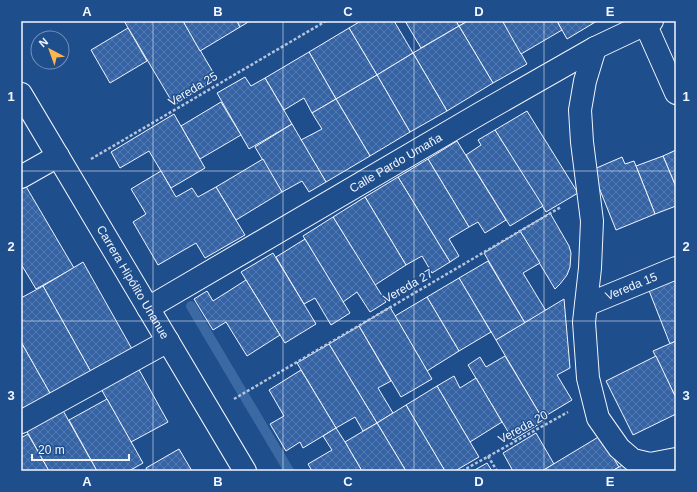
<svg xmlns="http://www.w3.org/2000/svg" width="697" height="492" font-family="Helvetica,sans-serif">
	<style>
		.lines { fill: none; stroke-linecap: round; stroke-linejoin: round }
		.stream { stroke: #3b69a3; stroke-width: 10 }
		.building { fill: url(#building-cross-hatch); stroke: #f2f6ff }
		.minor-casing { stroke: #f2f6ff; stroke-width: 24 }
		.path { stroke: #b3c4dc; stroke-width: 2.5; stroke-dasharray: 3 2; stroke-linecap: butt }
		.minor { stroke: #1f4e8c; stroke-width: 22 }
		.grid { fill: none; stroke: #f2f6ff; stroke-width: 1; stroke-opacity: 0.55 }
		.labels { text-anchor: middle; stroke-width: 3; stroke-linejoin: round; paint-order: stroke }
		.street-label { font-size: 12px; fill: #f2f6ff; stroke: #1f4e8c }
		.neatline { fill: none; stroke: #f2f6ff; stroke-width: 1.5 }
		.grid-label { font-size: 13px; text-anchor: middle; font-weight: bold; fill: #f2f6ff }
	</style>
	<defs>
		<pattern id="building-cross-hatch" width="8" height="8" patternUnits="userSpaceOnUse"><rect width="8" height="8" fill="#3563a3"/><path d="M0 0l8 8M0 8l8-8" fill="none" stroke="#537ab1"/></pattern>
	</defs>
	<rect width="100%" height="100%" fill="#1f4e8c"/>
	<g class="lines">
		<!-- stream -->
		<polyline class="stream" points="191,306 289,471"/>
	</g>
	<!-- building -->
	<g class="building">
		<polygon points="124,21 183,21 217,79 174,105"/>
		<polygon points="183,21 237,21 240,27 200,51"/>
		<polygon points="237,21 250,21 240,27"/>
		<polygon points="361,21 394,21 413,53 377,75 349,28"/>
		<polygon points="405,21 456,21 459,26 421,48"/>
		<polygon points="456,21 468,21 459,26"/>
		<polygon points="468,21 503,21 527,64 493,83 459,26"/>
		<polygon points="505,21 557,21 562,30 521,54 503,22"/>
		<polygon points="557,21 597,21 567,39"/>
		<polygon points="459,26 493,83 447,111 413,53"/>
		<polygon points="128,28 147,61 110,83 91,50"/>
		<polygon points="349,28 377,75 336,99 309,52"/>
		<polygon points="309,52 336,99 312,113 304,98 284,110 265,78"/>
		<polygon points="413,53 447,111 410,132 377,75"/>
		<polygon points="377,75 410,132 370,156 336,99"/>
		<polygon points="245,77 251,86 265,78 292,124 249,149 217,93"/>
		<polygon points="336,99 370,156 326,182 301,140 322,129 312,113"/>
		<polygon points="221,102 241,135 200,159 181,126"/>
		<polygon points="527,111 578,193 546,212 495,130"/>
		<polygon points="174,114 205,168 171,188 149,151 120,168 111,152"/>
		<polygon points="292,124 326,182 309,192 302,181 282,192 255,147"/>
		<polygon points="495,130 543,206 510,226 466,155 481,145 478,140"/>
		<polygon points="457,141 506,220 485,233 478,222 469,227 428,159"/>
		<polygon points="676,150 676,187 663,156"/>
		<polygon points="663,156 676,187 676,206 655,214 636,166"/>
		<polygon points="622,157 625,164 634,161 655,214 616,230 592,170"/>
		<polygon points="263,159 282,192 236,220 216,187"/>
		<polygon points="428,159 469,227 449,239 459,256 450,262 398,177"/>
		<polygon points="161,171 176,197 192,188 198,197 216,187 245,235 205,258 196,243 158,265 133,222 146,214 131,189"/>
		<polygon points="398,177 450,262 432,273 422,256 406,265 365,197"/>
		<polygon points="24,183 74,268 36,289 21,264 21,184"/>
		<polygon points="365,197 406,265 375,285 333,217"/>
		<polygon points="550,213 569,246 571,253 570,267 567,275 560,284 555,289 520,231"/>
		<polygon points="333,217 386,302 370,312 357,292 343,302 303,236"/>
		<polygon points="520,231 540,263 523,273 546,311 525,323 484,253"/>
		<polygon points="305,239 350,313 331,325 315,298 304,304 276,257"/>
		<polygon points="273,253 316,324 285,343 241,272"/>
		<polygon points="488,261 525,323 496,340 459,278"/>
		<polygon points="83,262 132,349 91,372 43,286"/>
		<polygon points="676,276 676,341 670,344 648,288"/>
		<polygon points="459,278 491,332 459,351 427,297"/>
		<polygon points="246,280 280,335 247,356 226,322 213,330 194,299 207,291 213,301"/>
		<polygon points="43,286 91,372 51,395 21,342 21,298"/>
		<polygon points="427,297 459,351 427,371 395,316"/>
		<polygon points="564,299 570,368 557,375 572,400 542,418 496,340"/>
		<polygon points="390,307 432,379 401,397 359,326"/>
		<polygon points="359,326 391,381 378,388 393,413 377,423 329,344"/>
		<polygon points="676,341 676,398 653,351"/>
		<polygon points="21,342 51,395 21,412"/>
		<polygon points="329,344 377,423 363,431 355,417 336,428 297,363"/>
		<polygon points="505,356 544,421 513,440 468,365 480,357 486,367"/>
		<polygon points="656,356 676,398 676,414 633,435 606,381"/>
		<polygon points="137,366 168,422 131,442 100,387"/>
		<polygon points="301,370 336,428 303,448 300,442 286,451 270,424 284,416 269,390"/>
		<polygon points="454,376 460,388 476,378 502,422 470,442 437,386"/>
		<polygon points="437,386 479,457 455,471 445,471 406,405"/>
		<polygon points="107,399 143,463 129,471 97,471 69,420"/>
		<polygon points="406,405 445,471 406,471 377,423"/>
		<polygon points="61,407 97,471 49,471 25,428"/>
		<polygon points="377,423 406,471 362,471 345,442"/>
		<polygon points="336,428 345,442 362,471 312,471 308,464 332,450 323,436"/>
		<polygon points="536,433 554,464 542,471 513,471 503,453"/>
		<polygon points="28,434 49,471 21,471 21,438"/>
		<polygon points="600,436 619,467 612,471 542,471"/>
		<polygon points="179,449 192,471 147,471 146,468"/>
		<polygon points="629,461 635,471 612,471 619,467"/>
		<polygon points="487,463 492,471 473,471"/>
	</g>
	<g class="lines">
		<!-- minor casing -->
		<g class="minor-casing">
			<g id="minor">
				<polyline points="644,21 676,93"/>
				<polyline points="595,48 585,81 580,110 582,142 592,221 590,268 584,322 588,378 598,418 619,448 633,460 650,464 676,459"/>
				<path id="s1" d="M21,94L245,471"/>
				<polyline points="21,177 58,156"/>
				<path id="s2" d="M586,305L676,268"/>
				<path id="s3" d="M148,308L481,113L595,48L652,21"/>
				<polyline points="21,422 168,341"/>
			</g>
		</g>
		<!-- path -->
		<g class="path">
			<polyline points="91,159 326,21"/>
			<polyline points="234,399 561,207"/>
			<polyline points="488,456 497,471"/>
			<polyline points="462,471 568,412"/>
		</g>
		<!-- minor -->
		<use href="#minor" class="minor"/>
	</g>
	<!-- grid -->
	<path class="grid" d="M153,21V471M283,21V471M414,21V471M544,21V471M21,171H676M21,321H676"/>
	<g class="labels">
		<!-- street labels -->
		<g class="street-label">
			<text transform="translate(193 89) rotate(-31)" y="4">Vereda 25</text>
			<text dy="4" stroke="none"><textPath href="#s3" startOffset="287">Calle Pardo Umaña</textPath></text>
			<text dy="4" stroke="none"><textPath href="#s1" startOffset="219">Carrera Hipólito Unanue</textPath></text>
			<text transform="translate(408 286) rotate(-30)" y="4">Vereda 27</text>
			<text dy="4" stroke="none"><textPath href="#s2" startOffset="49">Vereda 15</textPath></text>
			<text transform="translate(523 427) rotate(-29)" y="4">Vereda 20</text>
		</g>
	</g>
	<!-- border -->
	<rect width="697" height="492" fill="none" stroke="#1f4e8c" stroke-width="44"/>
	<!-- north arrow -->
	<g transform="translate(50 50) rotate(319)"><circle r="19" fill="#1f4e8c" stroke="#7391ba"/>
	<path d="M0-3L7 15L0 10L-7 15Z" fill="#ffb74d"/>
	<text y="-6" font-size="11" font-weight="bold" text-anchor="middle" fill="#f2f6ff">N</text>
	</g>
	<!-- scale -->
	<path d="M32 454v6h97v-6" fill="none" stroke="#f2f6ff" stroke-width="2"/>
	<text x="38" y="454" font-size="12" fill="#f2f6ff" stroke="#1f4e8c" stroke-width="3" paint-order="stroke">20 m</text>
	<rect x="22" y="22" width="653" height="448" class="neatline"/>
	<g class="grid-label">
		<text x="87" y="16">A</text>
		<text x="218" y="16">B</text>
		<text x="348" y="16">C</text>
		<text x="479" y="16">D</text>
		<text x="610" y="16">E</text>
		<text x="11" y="101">1</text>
		<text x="686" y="101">1</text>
		<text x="11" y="251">2</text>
		<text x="686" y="251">2</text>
		<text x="11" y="400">3</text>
		<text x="686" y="400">3</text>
		<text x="87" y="486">A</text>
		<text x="218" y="486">B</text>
		<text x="348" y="486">C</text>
		<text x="479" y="486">D</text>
		<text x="610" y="486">E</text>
	</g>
</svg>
